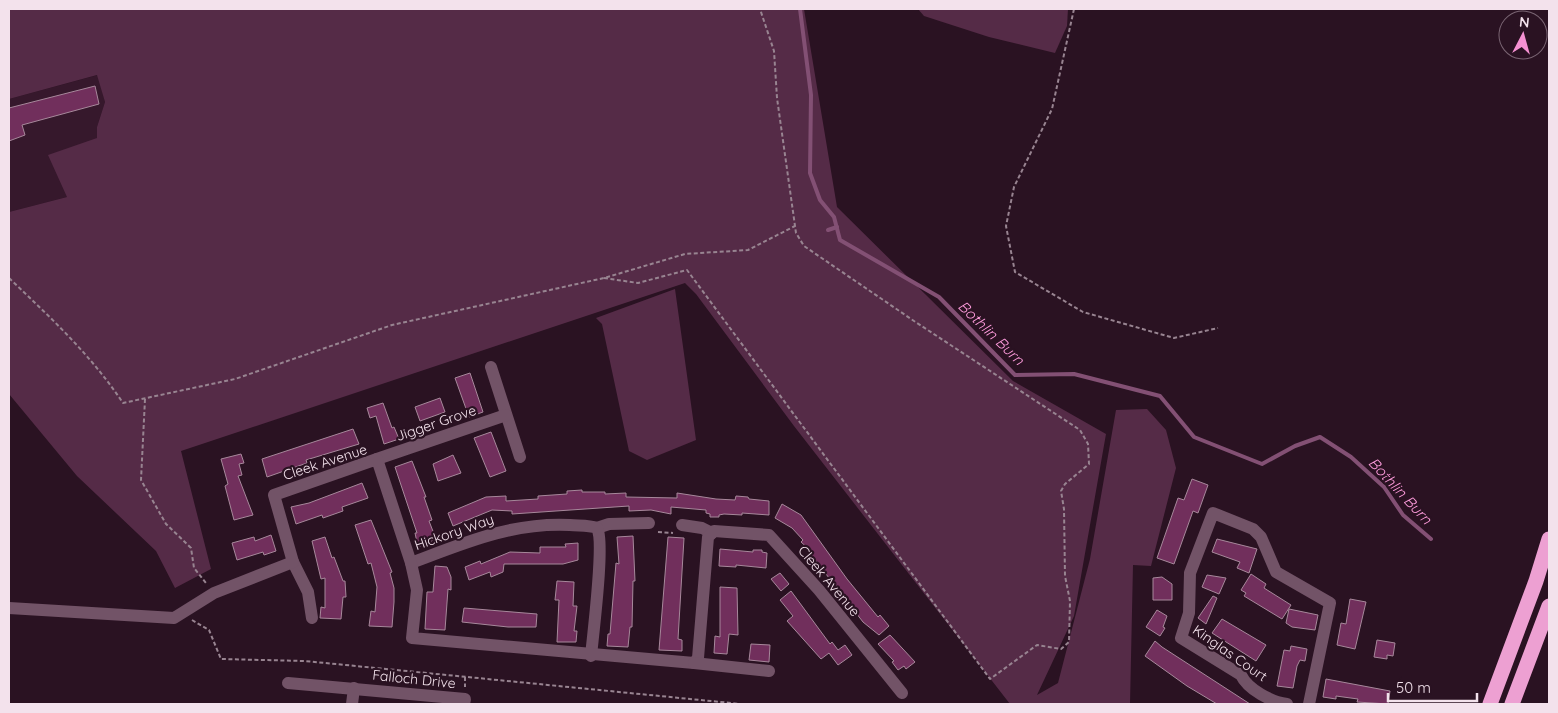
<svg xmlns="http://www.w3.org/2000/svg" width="1558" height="713" font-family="Quicksand,sans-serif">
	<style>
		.built { fill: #36182c }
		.green { fill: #552b47 }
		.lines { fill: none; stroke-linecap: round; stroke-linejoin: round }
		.stream { stroke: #835074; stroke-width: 4 }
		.building { fill: #712f5c; stroke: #a7889b }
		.path { stroke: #988491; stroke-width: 2; stroke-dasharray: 4 2.5; stroke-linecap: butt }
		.minor { stroke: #725367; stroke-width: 12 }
		.highway { stroke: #eda0d2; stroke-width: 15 }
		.labels { text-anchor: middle; stroke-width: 4.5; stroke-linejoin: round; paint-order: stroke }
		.street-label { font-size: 14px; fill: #f3e2ec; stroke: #2a1222 }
		.water-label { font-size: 15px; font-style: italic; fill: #fd9bdb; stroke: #2a1222 }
	</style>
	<rect width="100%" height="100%" fill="#2a1222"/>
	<!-- built -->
	<polygon class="built" points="98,75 105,102 97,127 97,138 67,197 9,212 9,99"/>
	<!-- green -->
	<g class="green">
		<polygon points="9,9 804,9 837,207 1013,381 1106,434 1074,616 1037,695 1058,683 1090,559 1116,410 1147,409 1166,430 1176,468 1151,566 1133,565 1130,704 1010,704 794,426 696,294 685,283 181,451 211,569 175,588 156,551 77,476 9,394 9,212 67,197 48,155 97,138 97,127 105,102 97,75 9,99"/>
		<polygon points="918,9 1068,9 1067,26 1055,53 989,37 924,16"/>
		<polygon points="675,289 696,440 647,460 629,451 602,324 596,318"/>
	</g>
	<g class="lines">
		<!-- stream -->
		<g class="stream">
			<polyline points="800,9 811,95 810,173 820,200 834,217 840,240 939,297 1015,375 1074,374 1160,396 1194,437 1262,464 1295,446 1320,437 1351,457 1384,487 1403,515 1431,539"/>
			<polyline points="828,230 837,227"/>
		</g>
	</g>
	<!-- building -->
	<g class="building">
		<polygon points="95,86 99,104 22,125 25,135 9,141 9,108"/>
		<polygon points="470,373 483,412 469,417 455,378"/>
		<polygon points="440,398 445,412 420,421 415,407"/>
		<polygon points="383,403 392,428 394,427 399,439 384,444 376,416 370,418 367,408"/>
		<polygon points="353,429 359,444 306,460 307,463 267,477 262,459"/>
		<polygon points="491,432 506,471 490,477 474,438"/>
		<polygon points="241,454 244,463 239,464 242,475 238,476 253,515 234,520 225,486 228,484 221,459"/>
		<polygon points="453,455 461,473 438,481 433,464"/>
		<polygon points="412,461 426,497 424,497 432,520 429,521 436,539 418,547 415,533 417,533 395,467"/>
		<polygon points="1192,479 1208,485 1198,513 1193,511 1174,564 1157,558 1178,498 1184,500"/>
		<polygon points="362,483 368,498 342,507 343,511 323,518 322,515 296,524 291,507 309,503"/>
		<polygon points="582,490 582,492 605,492 605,494 626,493 626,497 677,498 677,493 716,499 735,500 736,496 748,497 749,499 769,501 769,515 742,513 742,515 724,514 719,515 719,517 710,517 710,514 706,513 706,510 671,507 671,514 651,510 629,511 629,506 512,514 512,511 492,510 453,526 448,513 486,497 506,496 506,501 538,499 538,496 567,494 567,491"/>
		<polygon points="782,504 801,515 847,579 878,617 880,615 889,626 879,635 863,622 809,552 811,551 801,542 803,540 792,528 775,518"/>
		<polygon points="371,520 392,572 390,573 394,588 394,602 392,627 369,626 371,611 375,612 377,587 371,563 368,564 355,525"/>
		<polygon points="271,535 276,551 264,555 263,552 237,560 232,543 254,537 255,541"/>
		<polygon points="633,536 635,581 633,581 632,627 630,627 628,647 607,646 608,634 610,634 616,563 619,564 617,537"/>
		<polygon points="325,537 332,558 334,557 343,581 345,581 346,597 343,597 341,619 320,618 321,607 325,608 325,578 321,579 312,541"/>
		<polygon points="668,537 684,538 678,639 682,640 682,651 659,650"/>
		<polygon points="1217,539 1257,549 1249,573 1237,568 1240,562 1212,552"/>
		<polygon points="578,543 578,560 563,564 504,564 503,572 491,577 490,572 469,580 465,567 480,561 481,564 510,552 540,553 540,547 566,547 565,544"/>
		<polygon points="720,549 753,552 753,550 762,550 762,552 767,553 766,568 736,565 736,567 719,566"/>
		<polygon points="435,566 447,567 451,577 451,590 448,589 445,630 425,629 427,592 433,592"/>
		<polygon points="780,573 789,584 781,591 771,579"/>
		<polygon points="1251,574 1266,584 1264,588 1291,605 1282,619 1244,596 1246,593 1241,590"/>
		<polygon points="1207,575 1226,578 1219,594 1202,587"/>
		<polygon points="1162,577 1172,584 1172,600 1153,600 1153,578"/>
		<polygon points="557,581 574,582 573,606 577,606 574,631 577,631 576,642 557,642 559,600 555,600"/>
		<polygon points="720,587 737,588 738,635 729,634 727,654 714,653 715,636 720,637"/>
		<polygon points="791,591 830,644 832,642 838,650 845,645 852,655 838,665 829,653 821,659 787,621 793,616 780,600"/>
		<polygon points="1213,596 1217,598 1206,624 1198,618"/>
		<polygon points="1350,599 1366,602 1355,649 1337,645 1341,623 1346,624"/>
		<polygon points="464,608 537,614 536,627 508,627 462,622"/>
		<polygon points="1289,609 1318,615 1315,630 1292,627 1286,623"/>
		<polygon points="1157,610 1167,616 1163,627 1165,628 1160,636 1146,627"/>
		<polygon points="1222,619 1266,645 1256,661 1212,633"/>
		<polygon points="890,635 915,662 906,669 904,666 898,670 892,662 894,661 878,644"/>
		<polygon points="1377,640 1395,643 1393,656 1387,655 1387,659 1374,657"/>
		<polygon points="1155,641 1162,647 1250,704 1217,704 1187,686 1145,656"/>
		<polygon points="751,644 770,645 769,662 749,660"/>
		<polygon points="1291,646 1307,649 1305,661 1300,660 1297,666 1293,688 1277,686 1284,650 1290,651"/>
		<polygon points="1326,679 1390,691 1388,704 1357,702 1358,699 1336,696 1336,699 1323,697"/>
	</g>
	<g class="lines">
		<!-- path -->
		<g class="path">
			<polyline points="1074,9 1052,109 1014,187 1006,226 1015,272 1083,312 1174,338 1218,328"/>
			<path d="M9,278C50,317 91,355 123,403L235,379L392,325L604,278L685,254L748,250L795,226"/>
			<polyline points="604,278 638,283 687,270 990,679 1037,645 1061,649 1069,642 1070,601 1065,576 1064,509 1061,491 1065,484 1089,464 1088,444 1080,430 914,321 804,246 796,233 777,98 774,51 760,9"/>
			<polyline points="145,399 141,480 166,524 191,548 194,568 206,583"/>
			<polyline points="658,532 673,533"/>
			<polyline points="192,620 209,630 221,659 305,661 741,704"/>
			<polyline points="465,677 465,687"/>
		</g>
		<!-- minor -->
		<g class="minor">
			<polyline points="491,367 520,457"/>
			<polyline points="377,459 506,415"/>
			<polyline points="682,525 702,528 712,533"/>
			<polyline points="597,528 609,524 649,523"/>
			<polyline points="293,562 308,592 312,618"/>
			<path d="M411,563C464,543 512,522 570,525C579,526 588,525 597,528C605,541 593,634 591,656"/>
			<polyline points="9,608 174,618 214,593 293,562 274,495 377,459 411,563 417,590 412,638 694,663 698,658 708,537 714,531 769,535 819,590 902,693"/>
			<polyline points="694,663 769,671"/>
			<polyline points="288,683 465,699 464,704"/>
			<polyline points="352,704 354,688"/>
			<path d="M1287,704C1272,702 1248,690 1241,675L1181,638L1189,613L1190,573L1213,513L1253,529L1261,537L1276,572L1330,603L1309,704"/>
		</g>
		<!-- highway -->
		<g class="highway">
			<polyline points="1490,704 1536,581 1549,539"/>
			<polyline points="1512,704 1549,606"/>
		</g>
	</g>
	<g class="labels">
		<!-- street labels -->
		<g class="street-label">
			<text transform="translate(436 423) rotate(-19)" y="5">Jigger Grove</text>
			<text transform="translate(325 462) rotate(-18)" y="5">Cleek Avenue</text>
			<text transform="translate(454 532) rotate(-19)" y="5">Hickory Way</text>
			<text transform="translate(829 581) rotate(50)" y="5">Cleek Avenue</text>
			<text transform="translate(1230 653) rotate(35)" y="5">Kinglas Court</text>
			<text transform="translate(414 679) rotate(6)" y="5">Falloch Drive</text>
		</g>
		<!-- water labels -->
		<g class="water-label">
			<text transform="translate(991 333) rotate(44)" y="5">Bothlin Burn</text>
			<text transform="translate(1400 491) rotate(47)" y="5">Bothlin Burn</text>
		</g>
	</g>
	<!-- border -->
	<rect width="1558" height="713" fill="none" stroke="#f3e2ec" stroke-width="20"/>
	<!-- north arrow -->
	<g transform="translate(1523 35) rotate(6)"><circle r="24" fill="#2a1222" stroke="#7a6573"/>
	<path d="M0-4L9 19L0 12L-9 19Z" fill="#f591d2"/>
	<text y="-8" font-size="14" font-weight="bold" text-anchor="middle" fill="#f3e2ec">N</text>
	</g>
	<!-- scale -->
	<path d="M1388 693v8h89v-8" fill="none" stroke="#f3e2ec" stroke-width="2.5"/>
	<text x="1396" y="693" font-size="15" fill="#f3e2ec" stroke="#2a1222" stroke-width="4" paint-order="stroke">50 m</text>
</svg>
